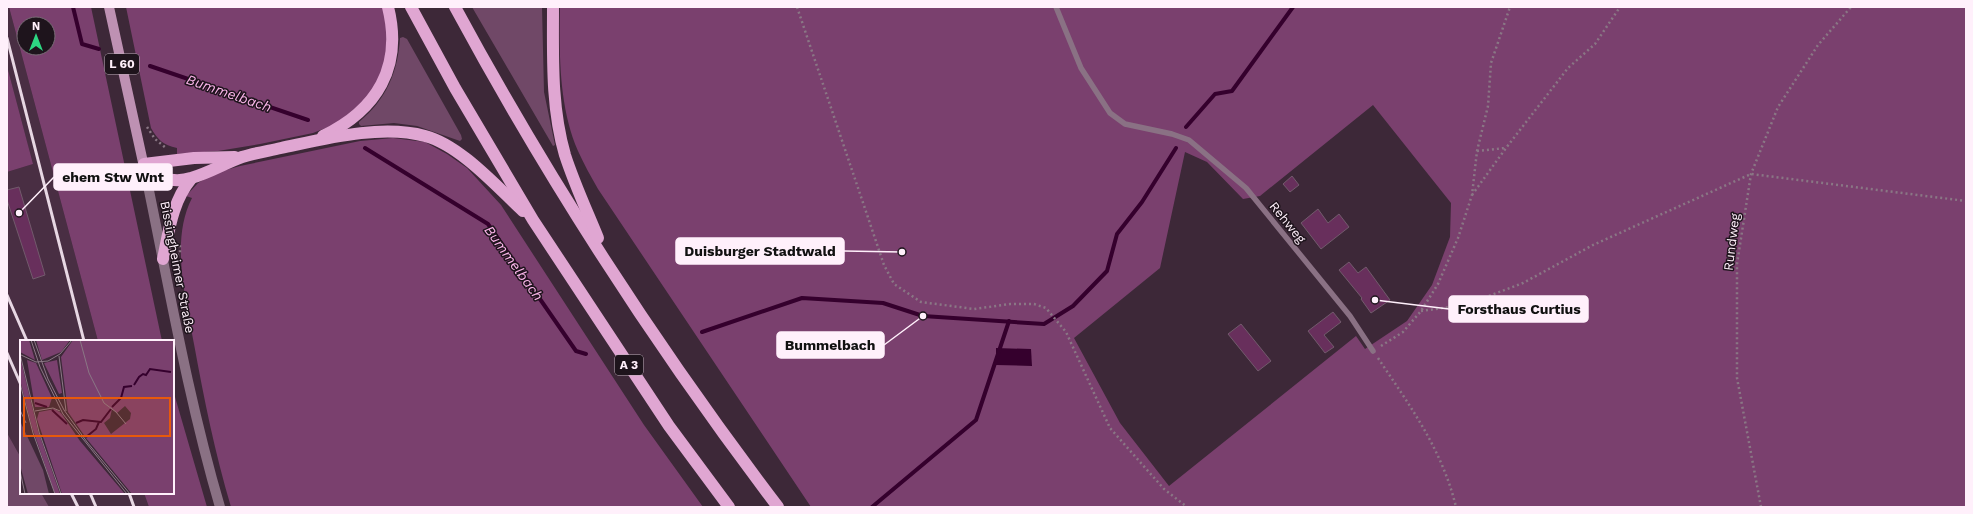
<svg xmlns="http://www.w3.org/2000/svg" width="1973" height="514" font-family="'Work Sans',sans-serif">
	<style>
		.built { fill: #492e43 }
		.green { fill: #704867 }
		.forest { fill: #7a406e; fill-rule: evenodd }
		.water { fill: #35002d }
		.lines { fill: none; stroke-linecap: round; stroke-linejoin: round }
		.stream { stroke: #35002d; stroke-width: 4 }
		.building { fill: #682f5c; stroke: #725a6c }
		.path { stroke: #8a7785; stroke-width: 2.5; stroke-dasharray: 2 3; stroke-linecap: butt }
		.service { stroke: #8a7184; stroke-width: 5.5 }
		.secondary { stroke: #8a7184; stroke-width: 10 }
		.primary { stroke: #be91b3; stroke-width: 10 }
		.motorway { stroke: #e0a6d2; stroke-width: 12 }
		.rail { stroke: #e7d7e3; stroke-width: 3 }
		.labels { text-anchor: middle; stroke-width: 3; stroke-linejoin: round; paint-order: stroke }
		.shield { fill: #1e141c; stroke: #bcaeb8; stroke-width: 1 }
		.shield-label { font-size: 12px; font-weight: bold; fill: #fff0fb }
		.street-label { font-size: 13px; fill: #fff0fb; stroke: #1e141c }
		.water-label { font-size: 14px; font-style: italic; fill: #fbb5ea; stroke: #1e141c }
		.inset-river { fill: none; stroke: #35002d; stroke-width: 2 }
		.inset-road { fill: none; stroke: #8b7886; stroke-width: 1 }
		.view { fill: #e8590c; fill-opacity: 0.15; stroke: #e8590c; stroke-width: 2 }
		.inset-edge { fill: none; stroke: #fff0fb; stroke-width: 2 }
		.leader { fill: none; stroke: #fff0fb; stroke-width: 1.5 }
		.callout-dot { fill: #fff0fb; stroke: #1e141c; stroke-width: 1.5 }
		.callout { fill: #fff0fb; stroke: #fff0fb; stroke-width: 1.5 }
		.callout-label { font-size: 14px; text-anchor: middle; font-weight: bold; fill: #111 }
	</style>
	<rect width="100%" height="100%" fill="#3d2838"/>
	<!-- built -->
	<polygon class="built" points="7,7 9,7 98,341 21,341 21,493 144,493 149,507 7,507 7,172 33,164 7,66"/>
	<!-- green -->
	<g class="green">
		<polygon points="472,7 542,7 544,92 555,145 553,146"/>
		<path d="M403,37L407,39L461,135L462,139L460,141L417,126L394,123L361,126L359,124V122C386,100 398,72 400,38Z"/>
		<polygon points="7,433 21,458 21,493 41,493 49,507 7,507"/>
	</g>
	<!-- forest -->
	<g class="forest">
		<path d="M9,7H91L162,341H98ZM24,24H48V48H24Z"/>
		<path d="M126,7H383L386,20L387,50L381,76L369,97L336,124L313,133L260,144L218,151L177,154V148C163,145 158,140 151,128Z"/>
		<path d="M560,7H1966V507H811L598,189C591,177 584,164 578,151C559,107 559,55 560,7ZM1373,105L1451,203L1450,237L1432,285L1407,321L1365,349L1356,336L1169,486L1120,423L1074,338L1160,268L1185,152L1207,162L1243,199L1260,196Z"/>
		<polygon points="7,66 33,164 7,172"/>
		<path d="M393,138L425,142L447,154L467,168L501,205L644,425L703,507H231C215,453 204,399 194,344C186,300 170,240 192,198L186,196L198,183L215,173L240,166L360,141Z"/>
		<polygon points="173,390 207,507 149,507 144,493 173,493"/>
	</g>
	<!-- water -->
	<polygon class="water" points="996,348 1031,349 1032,366 996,365"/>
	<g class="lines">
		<!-- stream -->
		<g class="stream">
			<polyline points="73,7 82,44 99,49"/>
			<polyline points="150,66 308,120"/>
			<polyline points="1186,127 1215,94 1232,91 1293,7"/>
			<polyline points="365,148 488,224 576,351 586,354"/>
			<polyline points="702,332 802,298 883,303 923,316 1044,324 1073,306 1107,271 1117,234 1142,202 1176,148"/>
			<polyline points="872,507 976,420 1009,321"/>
		</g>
	</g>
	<!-- building -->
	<g class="building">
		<polygon points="1292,176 1299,185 1290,192 1283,184"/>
		<polygon points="19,187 45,275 33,279 7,200 7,190"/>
		<polygon points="1318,209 1328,223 1339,214 1349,227 1321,249 1301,223"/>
		<polygon points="1349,262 1358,273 1366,267 1390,300 1371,313 1361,299 1362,298 1339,270"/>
		<polygon points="1333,312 1341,322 1324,335 1334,347 1325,353 1308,331"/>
		<polygon points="1241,324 1271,361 1258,371 1228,334"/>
	</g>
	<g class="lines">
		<!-- path -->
		<g class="path">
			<polyline points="797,7 884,265 894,284 921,302 974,309 1010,304 1034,304 1046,308 1066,332 1110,428 1164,489 1187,507"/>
			<polyline points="147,127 155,139 166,148"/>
			<polyline points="1477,151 1505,148"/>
			<polyline points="1472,195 1506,148 1568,68 1595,44 1620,7"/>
			<polyline points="177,255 180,254 180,245"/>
			<polyline points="1421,311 1465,305 1523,283 1593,245 1751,174 1966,201"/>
			<polyline points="1381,346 1403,332 1421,311 1438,284 1458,238 1472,195 1477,151 1488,106 1491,63 1510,7"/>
			<path d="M1378,358C1410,406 1442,449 1456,507"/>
			<polyline points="1761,507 1737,378 1737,264 1751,174 1778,107 1818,45 1851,7"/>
		</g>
		<!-- service -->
		<polyline class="service" points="1056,7 1081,68 1110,113 1125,124 1172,134 1189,140 1246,188 1350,316 1373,351"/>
		<!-- secondary -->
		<path class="secondary" d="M146,176C169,287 188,398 220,507"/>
		<!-- primary -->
		<polyline class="primary" points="109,7 146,176"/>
		<!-- motorway -->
		<g class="motorway">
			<polyline points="411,7 455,88 533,220 669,426 729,507"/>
			<path d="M455,7C549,181 658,349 778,507"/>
			<path d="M553,7C553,57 551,107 565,155C574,183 587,211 598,238"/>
			<path d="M323,136C377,110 403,67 388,7"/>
			<polyline points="144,164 194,158 235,157"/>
			<path d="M146,176C161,178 177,183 191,178C209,173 225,163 242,157C254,153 268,151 281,148C324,139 381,124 425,136C460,145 497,187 523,211"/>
			<path d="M163,259C169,231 172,202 191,179"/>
		</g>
		<!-- rail -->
		<g class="rail">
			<polyline points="7,38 84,341"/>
			<polyline points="7,295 27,341"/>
			<polyline points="7,353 21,385"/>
			<polyline points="71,493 78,507"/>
			<polyline points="90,493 96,507"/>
			<polyline points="129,493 134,507"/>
		</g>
	</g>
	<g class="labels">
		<!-- shield labels -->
		<g class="shield">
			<rect x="105" y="54" width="34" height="20" rx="3"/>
			<rect x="615" y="355" width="28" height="20" rx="3"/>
		</g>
		<g class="shield-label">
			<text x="122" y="68">L 60</text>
			<text x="629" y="369">A 3</text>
		</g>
		<!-- street labels -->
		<g class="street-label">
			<text transform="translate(1288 222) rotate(51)" y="5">Rehweg</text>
			<text transform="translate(1731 242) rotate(-83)" y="5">Rundweg</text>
			<text transform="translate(178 267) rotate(79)" y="5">Bissingheimer Straße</text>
		</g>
		<!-- water labels -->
		<g class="water-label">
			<text transform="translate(229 93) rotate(19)" y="5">Bummelbach</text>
			<text transform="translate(514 263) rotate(54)" y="5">Bummelbach</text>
		</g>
	</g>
	<!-- overview -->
	<g transform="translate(20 340)">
		<rect width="154" height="154" fill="#3d2838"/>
		<path d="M0,81L23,130L29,154H8L0,125Z" fill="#704867"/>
		<path d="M0,0H9L15,20L0,12ZM16,0H50L41,12L22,20ZM53,0H154L153,154H112L66,98L48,72L41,17ZM105,66L111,73L110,79L91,94L84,83L90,78L92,69L97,73ZM0,17L18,91L40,154H35L12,87L0,40ZM7,20L16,23L32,58L29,67H15ZM37,20L42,53L39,54L24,23ZM35,69L41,73L60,101L105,154H42L17,79L19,72Z" fill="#7a406e" fill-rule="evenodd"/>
		<path class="inset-river" d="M114,45L119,37L123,34L126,35L130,29L151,32M15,63L27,67M92,67L101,58L104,47L112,46M32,70L47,84M56,83L63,80L81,82L91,69M66,97L76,89L79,82"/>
		<path class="inset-road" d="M11,0L20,27L43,74L107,154M14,0L28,39L44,70L67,102L110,154M60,0L69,33L84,63L96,72L106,84M0,14L19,92L41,154M1,15L16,22L28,21L40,14L52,0M39,16L46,71M0,43L13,93L35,154M0,70L6,83M15,71L33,68L40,71M0,131L5,154"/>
		<path class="view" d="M4,58H150V96H4Z"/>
		<rect width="154" height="154" class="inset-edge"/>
	</g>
	<!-- callouts -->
	<path class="leader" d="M19 213L54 177M902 252L844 251M1375 300L1449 309M923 316L884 345"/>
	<g class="callout-dot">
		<circle cx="19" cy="213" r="4"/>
		<circle cx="902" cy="252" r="4"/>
		<circle cx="1375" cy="300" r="4"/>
		<circle cx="923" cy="316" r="4"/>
	</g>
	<g class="callout">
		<rect x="54" y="164" width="118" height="26" rx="4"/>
		<rect x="676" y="238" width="168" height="26" rx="4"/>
		<rect x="1449" y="296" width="139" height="26" rx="4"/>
		<rect x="777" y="332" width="107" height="26" rx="4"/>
	</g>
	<g class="callout-label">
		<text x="113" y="182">ehem Stw Wnt</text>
		<text x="760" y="256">Duisburger Stadtwald</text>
		<text x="1519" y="314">Forsthaus Curtius</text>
		<text x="830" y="350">Bummelbach</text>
	</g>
	<!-- border -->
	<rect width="1973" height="514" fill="none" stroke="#fff0fb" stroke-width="16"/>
	<!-- north arrow -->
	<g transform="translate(36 36)"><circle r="19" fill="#1e141c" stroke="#786c75"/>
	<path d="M0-3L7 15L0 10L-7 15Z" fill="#2dd883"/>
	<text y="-6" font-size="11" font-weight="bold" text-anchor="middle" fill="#fff0fb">N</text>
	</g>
</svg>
